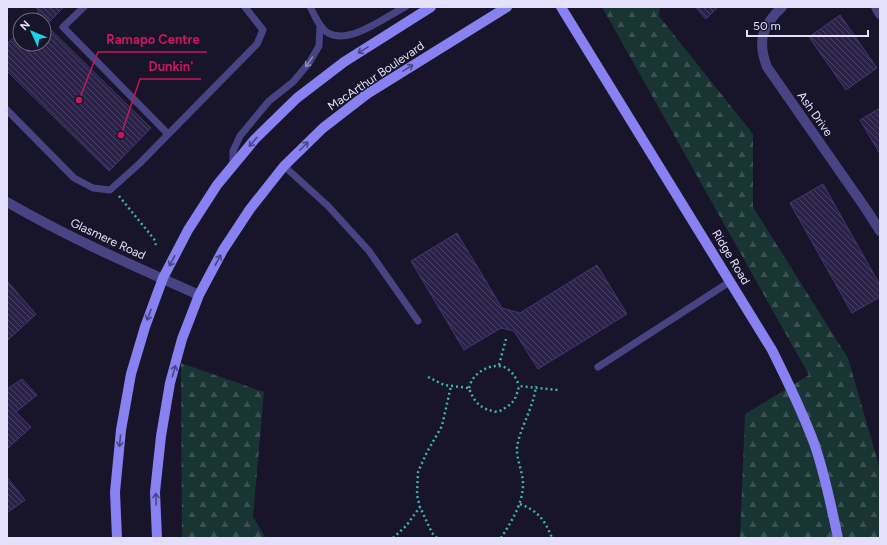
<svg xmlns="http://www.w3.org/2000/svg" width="887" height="545" font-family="Figtree,sans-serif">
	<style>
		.forest { fill: url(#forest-firs) }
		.building { fill: url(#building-back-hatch); stroke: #443673 }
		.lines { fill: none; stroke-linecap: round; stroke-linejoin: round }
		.path { stroke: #3eb2ae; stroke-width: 2.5; stroke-dasharray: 2 3; stroke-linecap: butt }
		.lane { stroke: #484484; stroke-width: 7 }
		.street { stroke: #484484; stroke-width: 10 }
		.secondary { stroke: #8781f2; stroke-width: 10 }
		.oneway { stroke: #4a4584 }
		.oneway2 { stroke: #8e8aba }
		.labels { text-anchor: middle; stroke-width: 3; stroke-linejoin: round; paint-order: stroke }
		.street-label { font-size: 12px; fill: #e4e0fc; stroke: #18142a }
		.leader { fill: none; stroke: #c2185b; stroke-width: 1.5 }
		.callout-dot { fill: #c2185b; stroke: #18142a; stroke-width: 1.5 }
		.callout-label { font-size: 13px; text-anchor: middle; font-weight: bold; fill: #c2185b; stroke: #18142a; stroke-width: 3; stroke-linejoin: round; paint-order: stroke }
	</style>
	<defs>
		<pattern id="forest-firs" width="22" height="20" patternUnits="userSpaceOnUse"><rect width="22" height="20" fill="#183433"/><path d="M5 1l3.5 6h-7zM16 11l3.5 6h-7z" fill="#395151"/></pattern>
		<pattern id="building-back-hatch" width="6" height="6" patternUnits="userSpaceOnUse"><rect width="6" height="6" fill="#2b2249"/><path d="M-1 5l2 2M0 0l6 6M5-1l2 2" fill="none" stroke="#4a4264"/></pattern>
	</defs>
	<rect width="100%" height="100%" fill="#18142a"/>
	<!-- forest -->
	<g class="forest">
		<polygon points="602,7 660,7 659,16 753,134 753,207 848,358 880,469 880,538 740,538 745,414 809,375"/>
		<polygon points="181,363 264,392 253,517 266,538 182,538"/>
	</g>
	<!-- building -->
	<g class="building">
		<polygon points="35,7 64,7 46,25 151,128 109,171 7,71 7,44 20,31 20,44 44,44 44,20 31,20 39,11"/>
		<polygon points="695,7 718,7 706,19"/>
		<polygon points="840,15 877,68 846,90 809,37"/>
		<polygon points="880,108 880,154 860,120"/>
		<polygon points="823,184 880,285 880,297 852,313 790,203"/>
		<polygon points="457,233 502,308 520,313 597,265 627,314 538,369 514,331 501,328 464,350 411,261"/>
		<polygon points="7,281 36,314 8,340 7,338"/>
		<polygon points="22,379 37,395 16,412 31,427 7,449 7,389"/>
		<polygon points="7,477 25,500 7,513"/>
	</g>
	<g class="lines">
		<!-- path -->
		<g class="path">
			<polyline points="119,196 154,239 156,245"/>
			<polyline points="499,365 506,339"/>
			<path d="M428,377L444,385L469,388C474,403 482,410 498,412C512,404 515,403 519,386L558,390"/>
			<path d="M469,388C470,385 471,381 473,379C480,368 499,361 509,370C514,374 517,380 519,386"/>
			<path d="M520,504C538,511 545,520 552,538"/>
			<polyline points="393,538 406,526 420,507"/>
			<polyline points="437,538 432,533 420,507 417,495 418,472 427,452 442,426 451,386"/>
			<path d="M501,538C511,522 523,504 523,484C523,470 514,456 518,442C523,422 533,408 536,386"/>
		</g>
		<!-- lane -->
		<g class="lane">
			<polyline points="84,7 63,27 168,134"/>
			<path d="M310,7C315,15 319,28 328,33C350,45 385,17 405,7"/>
			<polyline points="7,110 74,178 93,188 110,190 139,164 257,44 263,30 245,7"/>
			<polyline points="233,166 233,151 240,136 269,101 293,82 309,63 319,46 320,26"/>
			<polyline points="284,166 328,206 369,251 418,321"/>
			<polyline points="598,367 731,281"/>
		</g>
		<!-- street -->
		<g class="street">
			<path d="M782,7C762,26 757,41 767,67L866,209L880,231"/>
			<polyline points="876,7 880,14"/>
			<path d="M7,202C69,238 134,266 199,295"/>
		</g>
		<!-- secondary -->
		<g class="secondary">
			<path d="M561,7L772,350C787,380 802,411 814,443C825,474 831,506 838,538"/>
			<polyline points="117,538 115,492 121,430 131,374 145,327 163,278 188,230 217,185 255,139 297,98 344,62 431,7"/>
			<polyline points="157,538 155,492 161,436 170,383 182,339 199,295 223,250 250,209 284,166 323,128 367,94 507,7"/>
		</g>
	</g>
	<!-- one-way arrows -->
	<defs><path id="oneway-shaft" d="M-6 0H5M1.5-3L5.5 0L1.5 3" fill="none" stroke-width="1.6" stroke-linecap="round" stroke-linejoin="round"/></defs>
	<g class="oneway">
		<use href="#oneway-shaft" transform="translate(363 50) rotate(148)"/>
		<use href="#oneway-shaft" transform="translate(408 68) rotate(-32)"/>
		<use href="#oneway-shaft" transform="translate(253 142) rotate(130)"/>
		<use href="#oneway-shaft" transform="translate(304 146) rotate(-45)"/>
		<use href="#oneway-shaft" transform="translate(218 260) rotate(-62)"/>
		<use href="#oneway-shaft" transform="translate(172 261) rotate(118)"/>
		<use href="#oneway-shaft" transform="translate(149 315) rotate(110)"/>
		<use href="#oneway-shaft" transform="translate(174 371) rotate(-74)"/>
		<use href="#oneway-shaft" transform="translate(120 441) rotate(95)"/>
		<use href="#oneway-shaft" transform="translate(156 499) rotate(-92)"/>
	</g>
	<use class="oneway2" href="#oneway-shaft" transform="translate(309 62) rotate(125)"/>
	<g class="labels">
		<!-- street labels -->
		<g class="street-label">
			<text transform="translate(376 76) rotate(-34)" y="4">MacArthur Boulevard</text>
			<text transform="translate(815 114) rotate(55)" y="4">Ash Drive</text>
			<text transform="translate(108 239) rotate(25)" y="4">Glasmere Road</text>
			<text transform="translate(731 257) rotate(59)" y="4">Ridge Road</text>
		</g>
	</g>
	<!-- callouts -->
	<path class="leader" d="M79 100L98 52H207M121 135L140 79H201"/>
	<g class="callout-dot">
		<circle cx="79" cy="100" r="4"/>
		<circle cx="121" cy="135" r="4"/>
	</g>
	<g class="callout-label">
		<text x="153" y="44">Ramapo Centre</text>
		<text x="171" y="71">Dunkin'</text>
	</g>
	<!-- border -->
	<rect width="887" height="545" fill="none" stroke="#e4e0fc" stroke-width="16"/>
	<!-- north arrow -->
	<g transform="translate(32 32) rotate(314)"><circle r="19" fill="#18142a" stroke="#6a667e"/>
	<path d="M0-3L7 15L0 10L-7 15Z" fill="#20cfe8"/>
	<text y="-6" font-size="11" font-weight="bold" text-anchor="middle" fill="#e4e0fc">N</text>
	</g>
	<!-- scale -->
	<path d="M747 30v6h121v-6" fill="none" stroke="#e4e0fc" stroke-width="2"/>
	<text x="753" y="30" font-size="12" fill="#e4e0fc" stroke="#18142a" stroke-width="3" paint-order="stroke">50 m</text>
</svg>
